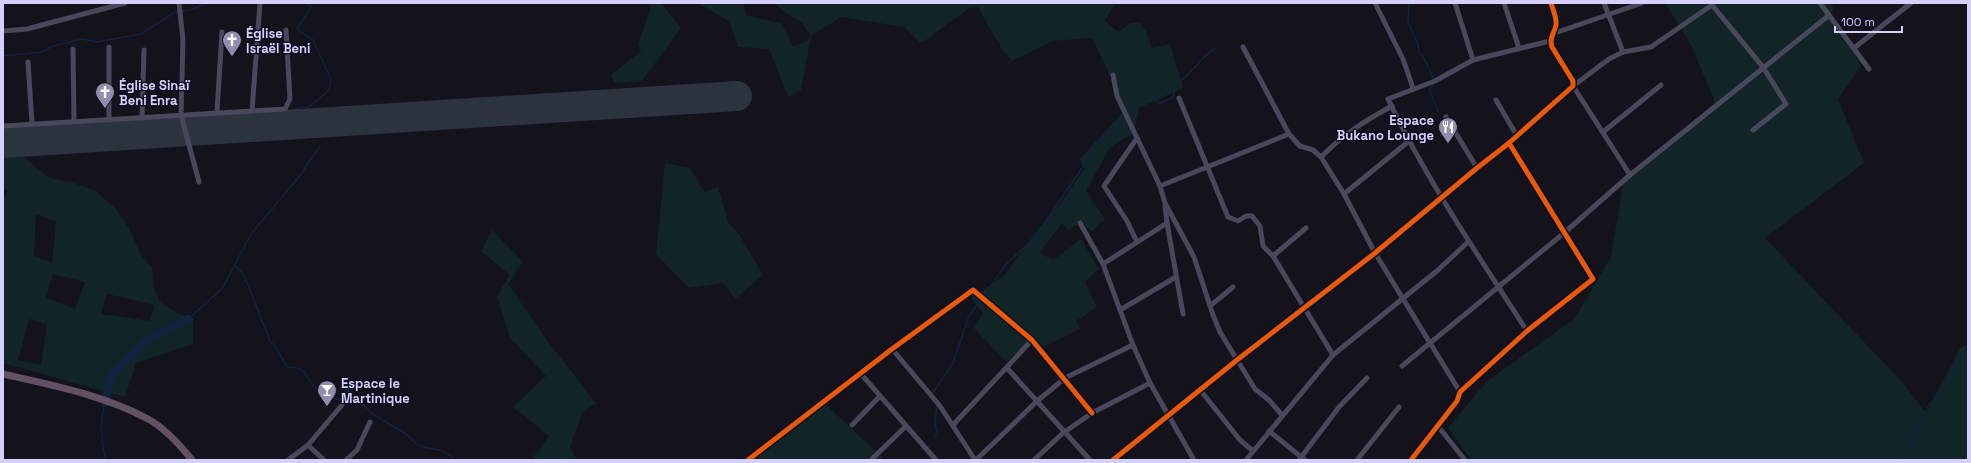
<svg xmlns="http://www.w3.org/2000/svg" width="1971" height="463" font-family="'Space Grotesk',sans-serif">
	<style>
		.green { fill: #112526; fill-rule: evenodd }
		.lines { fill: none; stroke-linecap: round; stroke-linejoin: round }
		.stream { stroke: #112340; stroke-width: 1.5 }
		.river { stroke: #112340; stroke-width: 8 }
		.runway { stroke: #2b333e; stroke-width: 30 }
		.minor { stroke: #49475b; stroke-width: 5 }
		.highway { stroke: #645065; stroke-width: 7 }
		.cycleway-casing { stroke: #110e1f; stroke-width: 8 }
		.cycleway { stroke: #e8590c; stroke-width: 5 }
		.labels { text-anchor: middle; stroke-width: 3; stroke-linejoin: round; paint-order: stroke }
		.poi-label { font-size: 13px; font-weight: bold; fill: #d5cffc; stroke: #110e1f; text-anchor: start }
	</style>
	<rect width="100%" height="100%" fill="#14121b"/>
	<!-- green -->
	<g class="green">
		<path d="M650,3H744L746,15L782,24L793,46L806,42L811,36L802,23L787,14L774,3H1115L1105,21L1118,32L1131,23H1140L1146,32L1152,48L1170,44L1183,88L1139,108L1134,132L1109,149L1086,191L1105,219L1092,231L1081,223L1068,230L1062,223L1040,253L1053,260L1081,239L1099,269L1085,282L1097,307L1076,321L1080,329L1043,347L1034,338L1006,362L974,328L983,313L971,298L1005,275L1038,229L1060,204L1084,169L1080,159L1122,113L1118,101V92L1092,38L1052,41L1012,61L1000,47V43C993,37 984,17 978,7L969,8L926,40L920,43L904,27L841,17L811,36L801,90L788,97L769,49L738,47L729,21L698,3L662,4L681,28L642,81L614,83L611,75L641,51L638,44L650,10Z"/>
		<polygon points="1665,3 1833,3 1832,16 1861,66 1838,99 1864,163 1765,238 1904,384 1926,413 1960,348 1968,345 1968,460 1471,460 1448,428 1486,382 1574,319 1611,257 1623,184 1715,102 1691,45"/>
		<path d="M23,156L49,178L71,182L95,191L115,208L129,228L141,255L152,268L154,289L160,302L179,314L193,318V344L136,363L125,397L3,363V199L8,191L3,188V157ZM36,214L56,222L52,263L34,256ZM53,274L85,282L75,309L46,298ZM107,294L155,305L150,321L101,314ZM29,319L47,324L41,365L18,360Z"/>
		<polygon points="665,163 690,168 705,192 718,187 728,222 740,236 763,275 735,299 724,283 689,288 656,254"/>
		<polygon points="492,230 523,262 508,284 549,343 596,403 582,413 570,447 577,460 531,460 549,436 513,407 546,376 510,338 497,296 510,275 481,251"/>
		<polygon points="823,402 885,460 743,460"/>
	</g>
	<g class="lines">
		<!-- stream -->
		<g class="stream">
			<polyline points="1409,3 1408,23 1418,44 1419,53 1423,56 1434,80"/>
			<polyline points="3,56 41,52 53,46 82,39 97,42 141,34 175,12 190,10 207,3"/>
			<polyline points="1435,83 1429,89 1438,111"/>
			<polyline points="284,112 303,107 308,108 329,90 331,79 313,40 300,31 297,28 308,13 311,7 307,3"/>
			<path d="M1127,115L1132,109L1151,96H1154L1157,103H1161L1174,97L1173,87L1177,82C1189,79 1200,56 1216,48"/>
			<path d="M234,265L244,275L270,341C278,348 281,358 288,367C308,367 305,378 316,388C322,393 332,397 338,400L350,389L353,392L351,396L356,401L362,403L373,414L406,434L419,446L443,451L456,460"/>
			<polyline points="984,296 1007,263 1033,240 1087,161 1092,147 1125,118"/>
			<polyline points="188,319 222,289 251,234 298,178 320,146"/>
			<polyline points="932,394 953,363 969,316 981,299"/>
			<path d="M105,403C100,421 101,441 106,460"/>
			<polyline points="935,436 938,435 935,422 937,405"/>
			<polyline points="1903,460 1928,406 1949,382 1957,359 1968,352"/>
		</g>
		<!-- river -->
		<polyline class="river" points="105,403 111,376 146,341 188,319"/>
		<!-- runway -->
		<polyline class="runway" points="3,143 737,96"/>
		<!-- minor -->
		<g class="minor">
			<polyline points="179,3 183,40 181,115 199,182"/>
			<polyline points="1375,3 1403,59 1413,88"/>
			<polyline points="1455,3 1473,60"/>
			<polyline points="1504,3 1519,48"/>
			<polyline points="1604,3 1623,52"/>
			<polyline points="1820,3 1869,69"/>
			<polyline points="3,31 27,29 125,3"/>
			<polyline points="1552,34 1642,3"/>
			<polyline points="109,47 109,120"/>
			<polyline points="1243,47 1289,134 1300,146 1313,150 1321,157 1344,194 1375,253 1460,392"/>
			<polyline points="1854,48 1911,3"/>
			<polyline points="73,49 74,121"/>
			<polyline points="28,62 32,123"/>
			<polyline points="1113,75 1117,96 1160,186 1165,203 1194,257 1213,315 1220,332 1255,389 1269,400 1282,415"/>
			<polyline points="1179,98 1228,217 1238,221 1246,216 1252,216 1260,226 1263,246 1273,256 1333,355"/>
			<polyline points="1496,100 1517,136"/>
			<polyline points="252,111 260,3"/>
			<polyline points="217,112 222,32"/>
			<polyline points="1446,117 1477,168"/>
			<polyline points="142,118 144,50"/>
			<polyline points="3,126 285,109 290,99 286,30"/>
			<polyline points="1603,132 1661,85"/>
			<path d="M1321,157C1345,133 1363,122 1392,106"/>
			<polyline points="1630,175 1573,86 1609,59 1623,52 1651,47 1712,5 1763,67 1786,104 1753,130"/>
			<polyline points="1160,186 1289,134"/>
			<polyline points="1344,194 1409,141"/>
			<polyline points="1165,206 1167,223 1183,314"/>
			<polyline points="1080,223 1103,264 1133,345 1150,383 1194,460"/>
			<polyline points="1137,242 1127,221 1104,186 1137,138"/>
			<polyline points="1273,256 1306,228"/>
			<polyline points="1103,264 1167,223"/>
			<polyline points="1210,306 1233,287"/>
			<polyline points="1120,310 1176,277"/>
			<path d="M1527,331C1478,255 1427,181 1388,99L1435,81L1473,60L1550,41"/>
			<polyline points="892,349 940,406 975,460"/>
			<polyline points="1402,366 1564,233 1630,175 1828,16"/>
			<polyline points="1007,368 1090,460"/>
			<polyline points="861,374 936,460"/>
			<polyline points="1201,391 1240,440 1253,451"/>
			<polyline points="852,425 880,396"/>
			<polyline points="953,425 1032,340"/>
			<polyline points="1437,425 1465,460"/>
			<polyline points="1269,431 1305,460"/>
			<polyline points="308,445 324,460"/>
			<polyline points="288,460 308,445 342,405"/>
			<polyline points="346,460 357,450 370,422"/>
			<polyline points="748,460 892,349 973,290 1032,340 1092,413"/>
			<polyline points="871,460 906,426"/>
			<polyline points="976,460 1036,402 1065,378 1133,345"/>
			<polyline points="1034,460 1063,433 1092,413 1150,383"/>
			<path d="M1113,460L1237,360L1375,253L1477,168L1509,143L1573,86V81L1552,47C1549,38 1554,34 1556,25C1557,18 1553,10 1551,3"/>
			<polyline points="1246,460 1333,355 1438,270 1468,242"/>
			<polyline points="1299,460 1339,407 1367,378"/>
			<polyline points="1357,460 1399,407"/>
			<polyline points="1411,460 1457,401 1460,392 1527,331 1593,279 1509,143"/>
		</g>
		<!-- highway -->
		<path class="highway" d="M3,374C52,385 103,395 148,419C165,428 180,445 192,460"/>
		<!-- cycleway casing -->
		<g class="cycleway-casing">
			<g id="cycleway">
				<polyline points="748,460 892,349 973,290 1032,340 1092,413"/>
				<path d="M1113,460L1237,360L1375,253L1477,168L1509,143L1573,86V81L1552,47C1549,38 1554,34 1556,25C1557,18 1553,10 1551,3"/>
				<polyline points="1411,460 1457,401 1460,392 1527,331 1593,279 1509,143"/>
			</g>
		</g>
		<!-- cycleway -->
		<use href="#cycleway" class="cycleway"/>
	</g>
	<!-- icons -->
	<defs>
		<g id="church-pin" transform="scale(1)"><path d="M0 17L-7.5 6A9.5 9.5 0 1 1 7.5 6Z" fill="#918dad" stroke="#110e1f"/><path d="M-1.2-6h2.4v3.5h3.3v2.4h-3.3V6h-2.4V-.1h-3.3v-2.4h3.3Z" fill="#fff"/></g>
		<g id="restaurant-pin" transform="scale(1)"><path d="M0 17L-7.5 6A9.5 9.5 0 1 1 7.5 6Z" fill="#918dad" stroke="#110e1f"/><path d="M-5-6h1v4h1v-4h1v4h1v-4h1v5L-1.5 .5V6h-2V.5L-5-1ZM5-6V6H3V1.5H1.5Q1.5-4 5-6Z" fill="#fff"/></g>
		<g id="bar-pin" transform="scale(1)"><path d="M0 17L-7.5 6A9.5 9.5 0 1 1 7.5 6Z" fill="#918dad" stroke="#110e1f"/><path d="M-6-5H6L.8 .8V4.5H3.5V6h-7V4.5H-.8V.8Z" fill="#fff"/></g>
	</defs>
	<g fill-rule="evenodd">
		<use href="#church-pin" x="232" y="40"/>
		<use href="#church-pin" x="105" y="92"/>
		<use href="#restaurant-pin" x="1448" y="127"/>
		<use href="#bar-pin" x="327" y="390"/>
	</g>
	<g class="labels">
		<!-- poi labels -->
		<g class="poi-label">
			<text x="246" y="38">Église<tspan x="246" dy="15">Israël Beni</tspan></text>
			<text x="119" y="90">Église Sinaï<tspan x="119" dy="15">Beni Enra</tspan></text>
			<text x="1434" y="125" text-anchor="end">Espace<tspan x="1434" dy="15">Bukano Lounge</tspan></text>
			<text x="341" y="388">Espace le<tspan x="341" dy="15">Martinique</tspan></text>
		</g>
	</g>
	<!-- border -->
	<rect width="1971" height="463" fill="none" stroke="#d5cffc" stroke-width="8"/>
	<!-- scale -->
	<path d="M1835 26v6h67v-6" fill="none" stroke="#d5cffc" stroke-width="2"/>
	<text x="1841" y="26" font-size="12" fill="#d5cffc" stroke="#110e1f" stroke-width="3" paint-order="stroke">100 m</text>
</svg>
